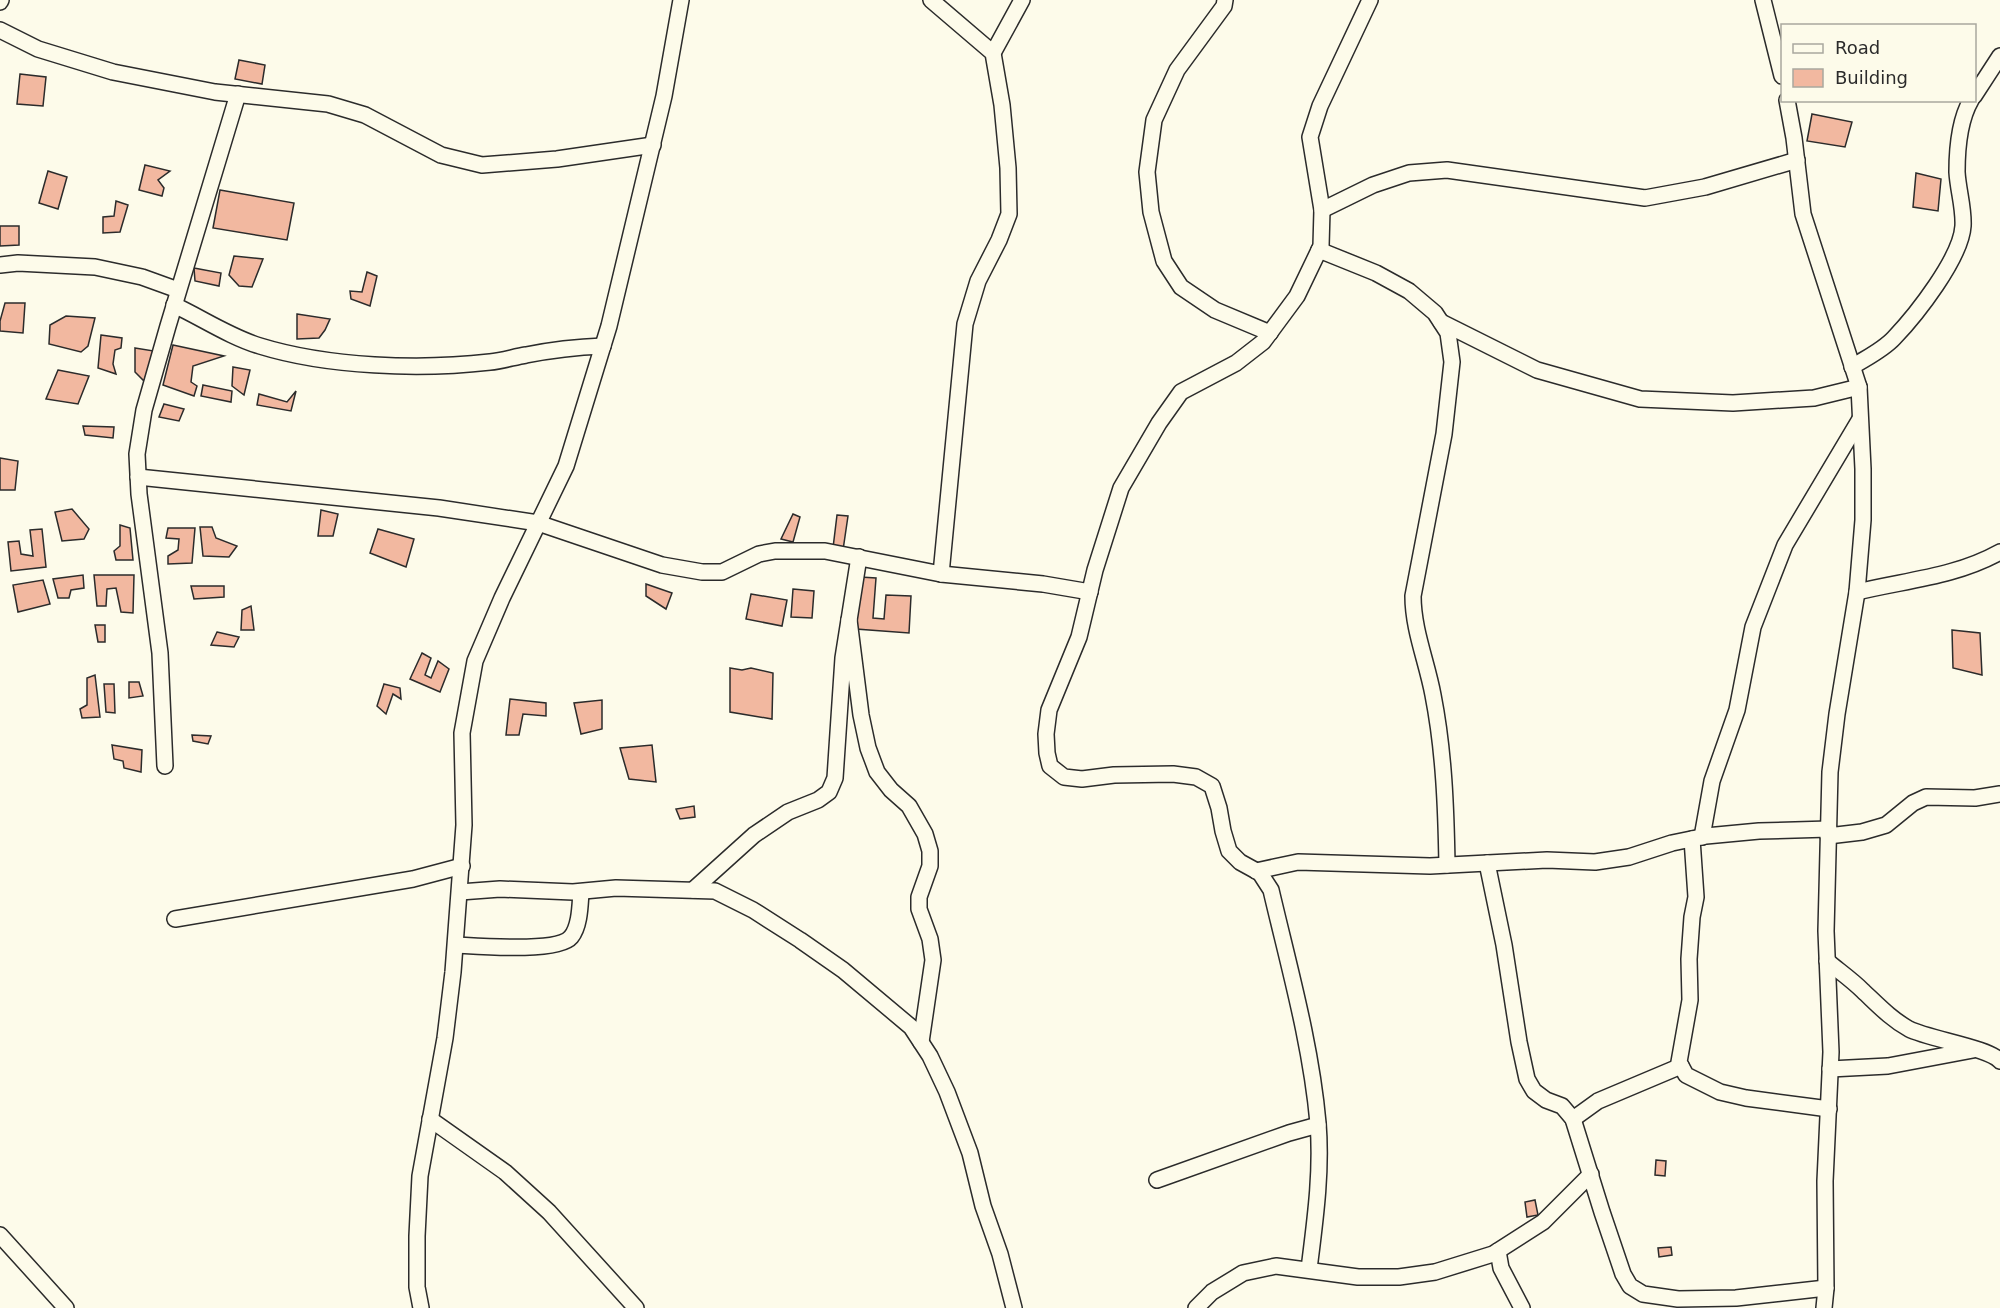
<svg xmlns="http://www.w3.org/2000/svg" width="2000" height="1308" font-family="'DejaVu Sans',sans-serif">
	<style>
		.building { fill: #f2b8a0; stroke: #2b2b2b; stroke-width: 1.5 }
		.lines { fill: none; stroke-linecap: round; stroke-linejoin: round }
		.street-casing { stroke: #2b2b2b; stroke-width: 18 }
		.street { stroke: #fdfbea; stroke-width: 15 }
	</style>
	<rect width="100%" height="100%" fill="#fdfbea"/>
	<!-- building -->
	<g class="building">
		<polygon points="239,60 265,65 262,84 235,79"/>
		<polygon points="20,74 46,77 43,106 17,104"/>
		<polygon points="1812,114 1852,122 1845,147 1807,141"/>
		<polygon points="145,165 170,171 158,180 164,188 162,196 139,190"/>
		<polygon points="48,171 67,177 58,209 39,203"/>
		<polygon points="1916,173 1941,179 1938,211 1913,207"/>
		<polygon points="220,190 294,203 287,240 213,228"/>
		<polygon points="116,201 128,205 120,232 103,233 103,217 114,216"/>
		<polygon points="0,226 19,226 19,245 0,246"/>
		<polygon points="234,256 263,259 252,287 239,286 229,275"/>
		<polygon points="194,268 221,273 219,286 195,281"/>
		<polygon points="367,272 377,276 370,306 351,299 350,291 362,292"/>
		<polygon points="5,303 25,303 23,333 0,331 0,321"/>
		<polygon points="297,314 330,319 325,330 319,338 297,339"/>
		<polygon points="66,316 95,318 88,346 81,352 49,344 50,325"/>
		<polygon points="101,335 122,338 121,348 115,350 113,364 116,374 98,368"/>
		<polygon points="173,345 224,356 193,366 191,382 197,386 194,396 163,385"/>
		<polygon points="135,348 154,351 144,381 135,372"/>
		<polygon points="233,367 250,370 244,395 232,386"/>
		<polygon points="58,370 89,376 78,404 46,399"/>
		<polygon points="203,385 232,391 231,402 201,396"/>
		<polygon points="296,391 291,411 257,405 259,394 287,402"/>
		<polygon points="164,404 184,409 179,421 159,417"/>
		<polygon points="83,426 114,427 113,438 85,435"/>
		<polygon points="0,458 18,461 15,490 0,490"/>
		<polygon points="72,509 89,529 84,539 62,541 55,512"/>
		<polygon points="321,510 338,514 333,536 318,536"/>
		<polygon points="793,514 800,517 793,542 781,539"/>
		<polygon points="837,515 848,516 843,550 833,548"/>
		<polygon points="120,525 130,528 133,560 116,560 114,551 120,546"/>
		<polygon points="200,527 212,527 216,538 237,546 229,557 203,556"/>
		<polygon points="168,528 195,528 192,563 168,564 168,556 178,550 179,539 166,538"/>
		<polygon points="42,529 46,567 11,571 8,542 19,541 21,554 33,556 30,530"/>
		<polygon points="378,529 414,539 406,567 370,553"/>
		<polygon points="83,575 84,588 71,590 69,598 58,598 53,579"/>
		<polygon points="94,575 134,575 133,613 121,612 116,588 107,589 106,606 97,606"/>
		<polygon points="860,577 876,578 873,618 884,619 886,595 911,596 909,633 856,629"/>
		<polygon points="43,580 50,604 18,612 13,585"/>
		<polygon points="646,584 672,593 666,609 646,596"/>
		<polygon points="191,586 224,586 224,597 194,599"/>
		<polygon points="793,589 814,591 812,618 791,617"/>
		<polygon points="751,594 787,600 782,626 746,619"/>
		<polygon points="251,606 254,630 241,630 242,610"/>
		<polygon points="95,625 105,625 105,642 98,642"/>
		<polygon points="1952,630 1980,633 1982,675 1953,668"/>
		<polygon points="217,632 239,637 234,647 211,645"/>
		<polygon points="422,653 431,658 425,675 431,678 438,661 449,669 440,692 410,679"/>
		<polygon points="730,668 742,670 751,668 773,673 772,719 730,712"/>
		<polygon points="95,675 100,717 82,718 80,709 87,705 87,678"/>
		<polygon points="129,682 139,682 143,696 129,698"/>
		<polygon points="104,684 114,684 115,713 106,712"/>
		<polygon points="384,684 400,688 401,699 393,694 386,714 377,706"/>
		<polygon points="510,699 546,703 546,716 523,714 519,735 506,735"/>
		<polygon points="602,700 602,729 581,734 574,703"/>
		<polygon points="192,735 211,736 208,744 193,741"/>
		<polygon points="112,745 142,750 141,772 124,768 123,761 114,759"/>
		<polygon points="652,745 656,782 629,779 620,748"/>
		<polygon points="694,806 695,817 680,819 676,809"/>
		<polygon points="1656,1160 1666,1161 1665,1176 1655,1175"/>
		<polygon points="1535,1200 1538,1215 1527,1217 1525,1202"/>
		<polygon points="1671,1247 1672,1255 1659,1257 1658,1248"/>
	</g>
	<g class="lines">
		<!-- street casing -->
		<g class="street-casing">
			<g id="street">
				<polyline points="931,0 993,53 1002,105 1008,168 1009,214 999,240 978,281 965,324 941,574"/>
				<polyline points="1225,0 1224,6 1177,70 1154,120 1147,172 1151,212 1164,261 1181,287 1215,310 1270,333"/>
				<polyline points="1763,0 1782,76"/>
				<polyline points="0,2 1,0"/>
				<polyline points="0,30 38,49 113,72 215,92 328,104 365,115 441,155 482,165 557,159 653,145"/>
				<polyline points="993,53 1022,0"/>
				<polyline points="1974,96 2000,56"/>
				<polyline points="1787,100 1794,138 1803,214 1859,387 1863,469 1863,520 1857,592 1837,714 1830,772 1826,931 1831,1052 1825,1181 1826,1288 1824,1308"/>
				<polyline points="1322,210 1373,185 1409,173 1447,170 1645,198 1705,187 1797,160"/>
				<path d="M1319,250L1376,273L1409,291L1435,313L1448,333L1452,362L1444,434L1413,596C1413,630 1427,662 1433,695C1444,751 1446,808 1447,865"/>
				<polyline points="0,265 18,263 95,267 142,277 178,290"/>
				<path d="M174,305C202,318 230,337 260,346C328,367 420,370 490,362C502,361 514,357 526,355C551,350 577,347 603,346"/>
				<polyline points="1441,322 1537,370 1640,399 1733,403 1814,398 1859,387"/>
				<path d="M1852,367C1866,358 1883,350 1894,338C1916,315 1961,258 1963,226C1964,208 1958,190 1957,172C1957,149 1960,119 1971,100"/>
				<polyline points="138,477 439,508 538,523 662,565 702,572 722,572 759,554 775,551 825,551 941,574 1043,584 1090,592"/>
				<path d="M1857,592C1906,580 1955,577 2000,552"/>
				<polyline points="849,620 861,715 868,748 877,772 891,790 909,806 925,834 930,851 930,866 919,897 919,909 930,939 933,960 921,1042"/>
				<polyline points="165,766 160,653 139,494 137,454 144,410 168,326 238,94"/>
				<polyline points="1828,836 1862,832 1886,825 1913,803 1926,797 1975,798 2000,794"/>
				<polyline points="1702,837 1712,781 1737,710 1753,627 1785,545 1860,419"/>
				<polyline points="1692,839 1696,897 1692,917 1689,959 1690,1000 1679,1062 1686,1075 1720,1092 1746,1098 1829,1109"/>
				<polyline points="1487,863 1504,945 1519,1042 1527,1079 1534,1091 1546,1100 1562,1106 1573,1119 1602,1212 1623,1274 1630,1286 1643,1294 1678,1299 1736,1298 1826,1288"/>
				<polyline points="1256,871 1298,862 1430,866 1547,860 1595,862 1629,857 1672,843 1706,836 1759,831 1829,829"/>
				<polyline points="693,890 754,835 788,812 818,800 829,792 835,778 843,658 859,557"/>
				<polyline points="460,892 500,889 573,892 616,888 715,891 753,910 800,940 843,970 911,1027 930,1056 947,1092 970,1153 983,1206 1000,1254 1014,1308"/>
				<polyline points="175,919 413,879 462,866"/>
				<path d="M456,945C477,946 558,953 571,937C580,926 580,905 581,892"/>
				<path d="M1827,961C1839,971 1852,980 1863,991C1878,1005 1891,1019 1909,1029C1929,1039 1990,1048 2000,1061"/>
				<polyline points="1830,1069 1888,1066 1973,1050"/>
				<polyline points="430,1119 505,1172 549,1212 636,1308"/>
				<polyline points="1573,1119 1598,1101 1681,1066"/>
				<polyline points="1157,1180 1289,1133 1318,1125"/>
				<polyline points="0,1235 66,1308"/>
				<polyline points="1498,1251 1501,1268 1522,1308"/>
				<path d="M1309,1269C1315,1221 1322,1172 1318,1123C1311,1044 1289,967 1271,890L1260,873L1240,862L1229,851L1223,831L1219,808L1212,786L1196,777L1173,774L1114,775L1082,779L1064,777L1050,766L1047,753L1046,734L1049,710L1079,637L1095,570L1121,488L1159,423L1181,392L1236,363L1263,342L1297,296L1321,246L1322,210L1310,137L1320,106L1370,0"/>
				<polyline points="421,1308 417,1287 417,1236 420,1176 445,1038 453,972 464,825 462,733 475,661 502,598 566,466 609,326 664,96 681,0"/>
				<polyline points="1196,1308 1212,1292 1243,1273 1276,1266 1358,1277 1399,1277 1435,1272 1493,1254 1543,1222 1591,1174"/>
			</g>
		</g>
		<!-- street -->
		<use href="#street" class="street"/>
	</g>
	<!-- legend -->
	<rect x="1781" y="24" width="195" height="78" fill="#fdfbea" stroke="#a9a89e" stroke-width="1.5"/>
	<rect x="1793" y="44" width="30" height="9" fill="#fdfbea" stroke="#a9a89e" stroke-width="1.5"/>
	<text x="1835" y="54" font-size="18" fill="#2b2b2b">Road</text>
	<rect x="1793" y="69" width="30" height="18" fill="#f2b8a0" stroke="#a9a89e" stroke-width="1.5"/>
	<text x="1835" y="84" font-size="18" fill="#2b2b2b">Building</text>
</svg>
